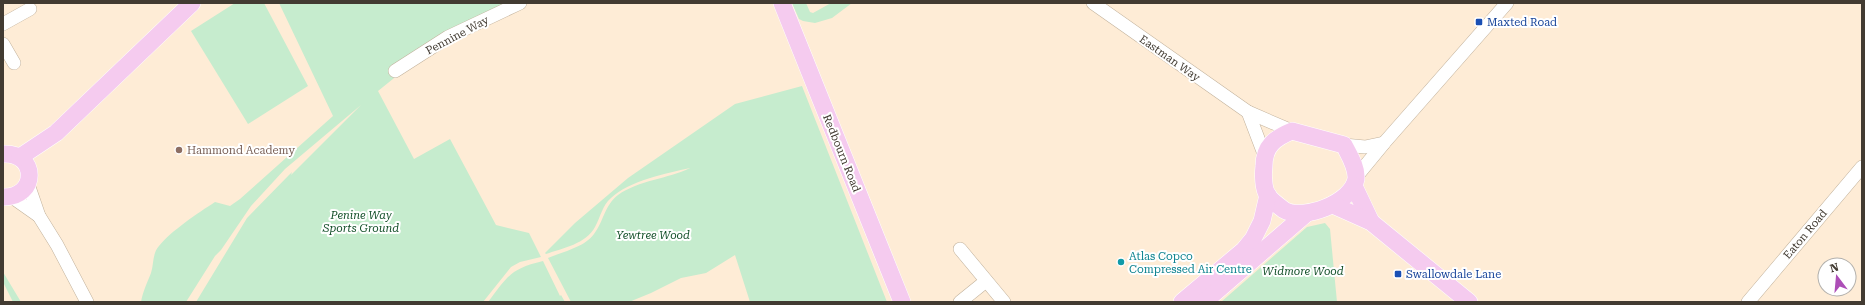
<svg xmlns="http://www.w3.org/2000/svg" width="1865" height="305" font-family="'Roboto Serif',serif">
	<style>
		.green { fill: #c6ecce }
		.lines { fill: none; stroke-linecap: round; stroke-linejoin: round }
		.minor-casing { stroke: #c2b29c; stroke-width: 14 }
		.major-casing { stroke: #fff; stroke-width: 18 }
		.minor { stroke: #fff; stroke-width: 13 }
		.major { stroke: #f5cbef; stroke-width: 17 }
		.transit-dot { fill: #1a4fb4; stroke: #fff; stroke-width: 1.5 }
		.education-dot { fill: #8d6e63; stroke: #fff; stroke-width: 1.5 }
		.culture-dot { fill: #0f9aa8; stroke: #fff; stroke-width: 1.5 }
		.labels { text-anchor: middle; stroke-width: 4; stroke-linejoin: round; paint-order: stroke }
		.transit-label { font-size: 11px; fill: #164399; stroke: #fff; text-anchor: start }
		.street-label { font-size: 11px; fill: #423b32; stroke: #fff }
		.education-label { font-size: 11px; fill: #785e54; stroke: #fff; text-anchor: start }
		.park-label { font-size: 11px; font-style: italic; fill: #124f28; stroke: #fff }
		.culture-label { font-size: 11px; fill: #0d838f; stroke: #fff; text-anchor: start }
	</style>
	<rect width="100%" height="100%" fill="#feecd6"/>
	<!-- green -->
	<g class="green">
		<polygon points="235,3 264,3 308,86 248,124 191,31"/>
		<path d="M279,3H508L419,58L378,91L414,159L450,139L496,225L529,233L541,257L520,262L511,267L483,302H196L247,218L289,175L292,172L291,175L361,105L285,169L251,206L221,250L215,256L186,302H141C143,291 147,283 151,273C154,264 152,254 159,246C171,231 198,213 215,202L230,206L240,199L333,116Z"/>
		<polygon points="792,3 806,3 810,12 813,13 831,3 852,3 832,18 815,23 803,21 799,19"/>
		<path d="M802,86L887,302H750L735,255L706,273L681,278L651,293L629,302H571L548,258C562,252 585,247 594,234C604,221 604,206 618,195C639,180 668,179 690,168C667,173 629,181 611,198C602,206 601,216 595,227C586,244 563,248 546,254L545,253L575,223L628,178L735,104Z"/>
		<polygon points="1325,223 1330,229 1337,302 1221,302 1307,227"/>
		<path d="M543,261L560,296L561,295L565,302H488C508,276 510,269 543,261Z"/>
		<polygon points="3,272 21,302 13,302 3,282"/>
	</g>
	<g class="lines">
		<!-- minor casing -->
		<g class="minor-casing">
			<g id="minor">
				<polyline points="1093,3 1248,112 1292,131"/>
				<polyline points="3,24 30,9"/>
				<polyline points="3,44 14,63"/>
				<polyline points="395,71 448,37 520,3"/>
				<polyline points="1248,112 1264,154"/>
				<polyline points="1344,145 1365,147 1384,143"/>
				<polyline points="1356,177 1384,143 1507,3"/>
				<polyline points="28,184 39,216 57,245 87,302"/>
				<polyline points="12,197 39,216"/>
				<polyline points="960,249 1004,302"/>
				<polyline points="960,302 986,281"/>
				<polyline points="1748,302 1862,167"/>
			</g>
		</g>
		<!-- major casing -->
		<g class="major-casing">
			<g id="major">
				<polyline points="782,3 902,302"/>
				<path d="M1292,131L1344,145C1349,155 1357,167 1356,179C1352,203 1303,221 1284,210C1280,207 1271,200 1268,196C1263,189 1263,174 1264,166C1264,146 1275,138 1292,131Z"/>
				<path d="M3,154C38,152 38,198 3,197"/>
				<polyline points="20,157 56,133 192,3"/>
				<polyline points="1354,186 1371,222"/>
				<polyline points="1333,205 1371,222 1469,302"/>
				<polyline points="1182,302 1244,250 1253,239 1262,221 1268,195"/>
				<polyline points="1204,302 1307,213"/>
			</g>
		</g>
		<!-- minor -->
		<use href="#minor" class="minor"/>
		<!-- major -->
		<use href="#major" class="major"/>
	</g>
	<!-- markers -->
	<g class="transit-dot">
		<rect x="1475" y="18" width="8" height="8" rx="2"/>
		<rect x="1394" y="270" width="8" height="8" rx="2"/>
	</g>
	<circle class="education-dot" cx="179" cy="150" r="4"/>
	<circle class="culture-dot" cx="1121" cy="262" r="4"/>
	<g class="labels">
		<!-- transit labels -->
		<g class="transit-label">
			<text x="1487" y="26">Maxted Road</text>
			<text x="1406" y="278">Swallowdale Lane</text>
		</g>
		<!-- street labels -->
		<g class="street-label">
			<text transform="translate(457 35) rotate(-28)" y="4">Pennine Way</text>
			<text transform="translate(1170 58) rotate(35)" y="4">Eastman Way</text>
			<text transform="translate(842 153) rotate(68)" y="4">Redbourn Road</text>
			<text transform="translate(1805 234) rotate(-50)" y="4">Eaton Road</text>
		</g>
		<!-- education labels -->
		<g class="education-label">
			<text x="187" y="154">Hammond Academy</text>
		</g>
		<!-- park labels -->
		<g class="park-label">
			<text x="361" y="219">Penine Way<tspan x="361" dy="13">Sports Ground</tspan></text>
			<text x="653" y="239">Yewtree Wood</text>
			<text x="1303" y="275">Widmore Wood</text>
		</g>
		<!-- culture labels -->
		<g class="culture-label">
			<text x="1129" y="260">Atlas Copco<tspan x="1129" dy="13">Compressed Air Centre</tspan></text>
		</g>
	</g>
	<!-- border -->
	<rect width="1865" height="305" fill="none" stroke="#423b32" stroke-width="8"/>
	<!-- north arrow -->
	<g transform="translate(1837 277) rotate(344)"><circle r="19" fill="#ffffff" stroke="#b3b1ad"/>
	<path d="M0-3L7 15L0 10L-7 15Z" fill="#ad4eb7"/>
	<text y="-6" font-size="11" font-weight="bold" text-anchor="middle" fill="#423b32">N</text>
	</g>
</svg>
